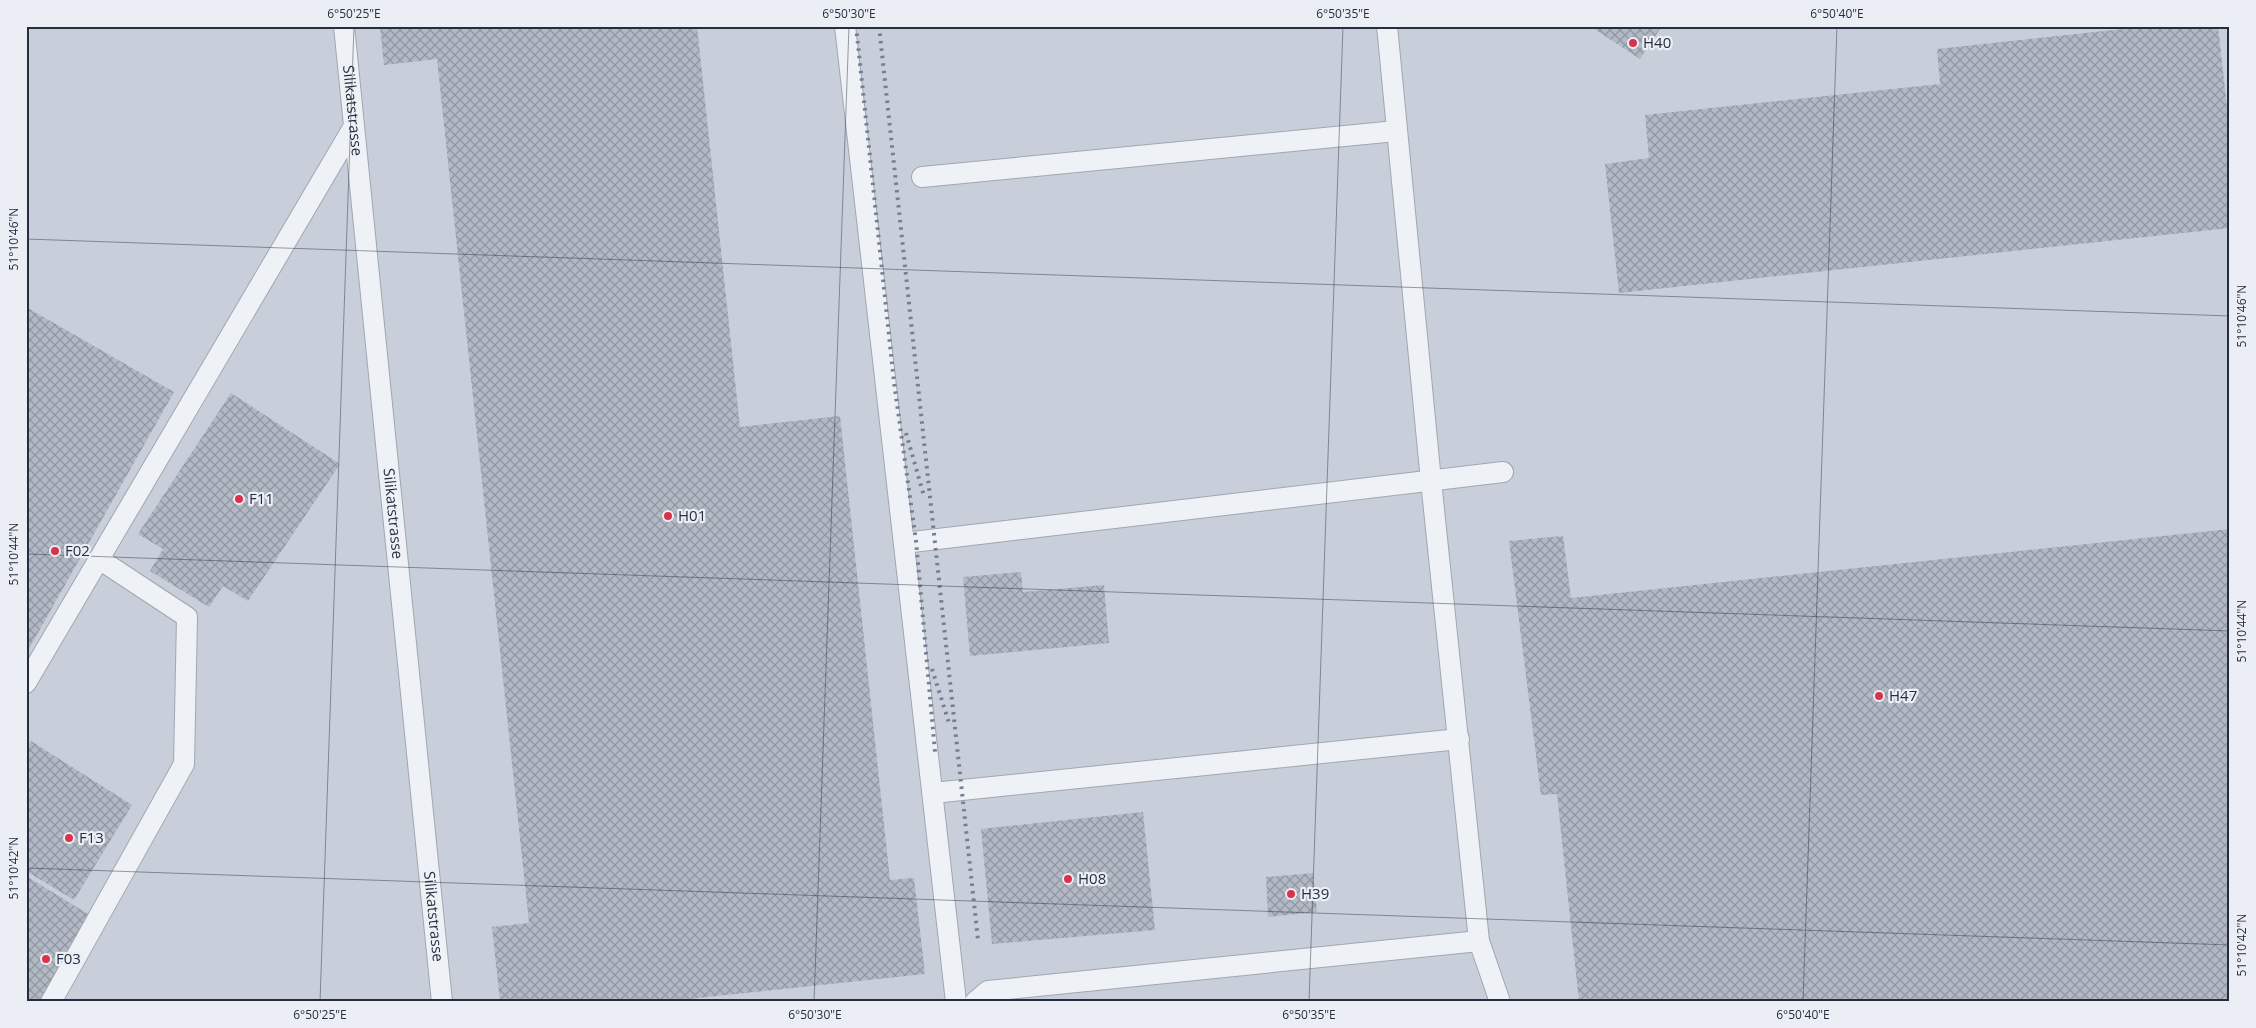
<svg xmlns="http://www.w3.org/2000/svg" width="2256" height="1028" font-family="'Open Sans',sans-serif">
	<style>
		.built { fill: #c9cfda }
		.building { fill: url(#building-cross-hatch) }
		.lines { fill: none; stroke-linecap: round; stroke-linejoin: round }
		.lane-casing { stroke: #a0a7b1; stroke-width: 22 }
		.lane { stroke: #eef1f5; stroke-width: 20 }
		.rail { stroke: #747f92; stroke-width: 4; stroke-dasharray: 2.5 5; stroke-linecap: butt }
		.ticks { fill: none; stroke: #242e3f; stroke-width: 1; stroke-opacity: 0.45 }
		.poi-dot { fill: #db324c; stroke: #ebeff5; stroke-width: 2 }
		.labels { text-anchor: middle; stroke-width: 4.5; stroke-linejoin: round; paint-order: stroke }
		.poi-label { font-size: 15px; fill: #242e3f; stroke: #ebeff5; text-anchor: start }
		.street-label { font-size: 15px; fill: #242e3f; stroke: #ebeff5 }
		.neatline { fill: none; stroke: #242e3f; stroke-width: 2 }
		.ticks-label { font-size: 12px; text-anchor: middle; fill: #242e3f }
	</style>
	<defs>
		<pattern id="building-cross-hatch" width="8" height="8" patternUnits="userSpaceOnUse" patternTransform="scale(1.25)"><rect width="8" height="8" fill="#b2b9c5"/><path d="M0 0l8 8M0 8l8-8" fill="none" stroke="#9197a1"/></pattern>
	</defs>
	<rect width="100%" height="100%" fill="#dbe0e7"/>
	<!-- built -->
	<rect class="built" x="26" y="26" width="2204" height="976"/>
	<!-- building -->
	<g class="building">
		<polygon points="380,26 697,26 740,427 840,416 890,880 914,878 925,974 661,1002 500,1002 492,927 529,923 437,59 384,65"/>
		<polygon points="1590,26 1662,26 1640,59"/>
		<polygon points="2150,26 2218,26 2230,134 2230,228 1619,293 1605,164 1649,158 1645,115 1940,84 1937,49"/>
		<polygon points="26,307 174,392 26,654"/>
		<polygon points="231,393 340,464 248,601 223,586 209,607 150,571 163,549 138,534"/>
		<polygon points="2230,529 2230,1002 1579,1002 1557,794 1541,795 1509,541 1563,536 1571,598"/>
		<polygon points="1021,572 1023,592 1104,585 1109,643 970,656 963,577"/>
		<polygon points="31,741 132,805 74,900 26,871 26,748"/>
		<polygon points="1143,812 1155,930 992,944 981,829"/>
		<polygon points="1313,873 1317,912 1268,917 1266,877"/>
		<polygon points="26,876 93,917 40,1002 26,1002"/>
	</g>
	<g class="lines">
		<!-- lane casing -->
		<g class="lane-casing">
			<g id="lane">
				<path id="s1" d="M344,26L442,1002"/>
				<polyline points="845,26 956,1002"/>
				<polyline points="1387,26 1431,481 1479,941 1500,1002"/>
				<polyline points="922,177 1396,131"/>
				<polyline points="904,543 1503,472"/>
				<polyline points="26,683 354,126"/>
				<polyline points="933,793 1459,739"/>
				<polyline points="51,1002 184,764 187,617 99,559"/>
				<polyline points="975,1002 988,991 1479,941"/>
			</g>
		</g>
		<!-- lane -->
		<use href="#lane" class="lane"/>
		<!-- rail -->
		<g class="rail">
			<polyline points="856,26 894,382 916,541 935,752"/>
			<polyline points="879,26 978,940"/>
			<polyline points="906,433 924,496"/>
			<polyline points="932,669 950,726"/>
		</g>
	</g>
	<!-- ticks -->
	<path class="ticks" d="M26,239L2230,316M26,554L2230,631M26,868L2230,945M320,1002L354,26M814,1002L849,26M1309,1002L1343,26M1803,1002L1837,26"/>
	<!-- markers -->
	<g class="poi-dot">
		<circle cx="1633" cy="43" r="5"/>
		<circle cx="239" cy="499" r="5"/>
		<circle cx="668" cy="516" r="5"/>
		<circle cx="55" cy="551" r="5"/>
		<circle cx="1879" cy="696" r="5"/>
		<circle cx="69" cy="838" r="5"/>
		<circle cx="1068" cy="879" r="5"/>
		<circle cx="1291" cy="894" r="5"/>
		<circle cx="46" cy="959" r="5"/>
	</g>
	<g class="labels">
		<!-- poi labels -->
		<g class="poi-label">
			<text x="1643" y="48">H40</text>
			<text x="249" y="504">F11</text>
			<text x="678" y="521">H01</text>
			<text x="65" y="556">F02</text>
			<text x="1889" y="701">H47</text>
			<text x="79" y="843">F13</text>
			<text x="1078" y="884">H08</text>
			<text x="1301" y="899">H39</text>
			<text x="56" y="964">F03</text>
		</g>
		<!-- street labels -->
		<g class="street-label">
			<text dy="5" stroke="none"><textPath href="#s1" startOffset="85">Silikatstrasse</textPath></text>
			<text dy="5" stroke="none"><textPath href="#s1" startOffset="490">Silikatstrasse</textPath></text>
			<text dy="5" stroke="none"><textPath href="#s1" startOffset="895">Silikatstrasse</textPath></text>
		</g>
	</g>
	<!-- border -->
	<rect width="2256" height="1028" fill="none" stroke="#ebeff5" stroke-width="55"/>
	<rect x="28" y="28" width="2200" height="972" class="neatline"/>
	<g class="ticks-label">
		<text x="354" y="18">6°50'25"E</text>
		<text x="849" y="18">6°50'30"E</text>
		<text x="1343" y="18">6°50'35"E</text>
		<text x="1837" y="18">6°50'40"E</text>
		<text transform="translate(14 239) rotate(-90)" y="4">51°10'46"N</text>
		<text transform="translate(2242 316) rotate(-90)" y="4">51°10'46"N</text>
		<text transform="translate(14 554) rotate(-90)" y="4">51°10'44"N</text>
		<text transform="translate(2242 631) rotate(-90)" y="4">51°10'44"N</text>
		<text transform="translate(14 868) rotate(-90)" y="4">51°10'42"N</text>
		<text transform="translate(2242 945) rotate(-90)" y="4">51°10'42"N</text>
		<text x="320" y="1019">6°50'25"E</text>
		<text x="815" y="1019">6°50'30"E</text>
		<text x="1309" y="1019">6°50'35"E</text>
		<text x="1803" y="1019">6°50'40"E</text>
	</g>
</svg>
